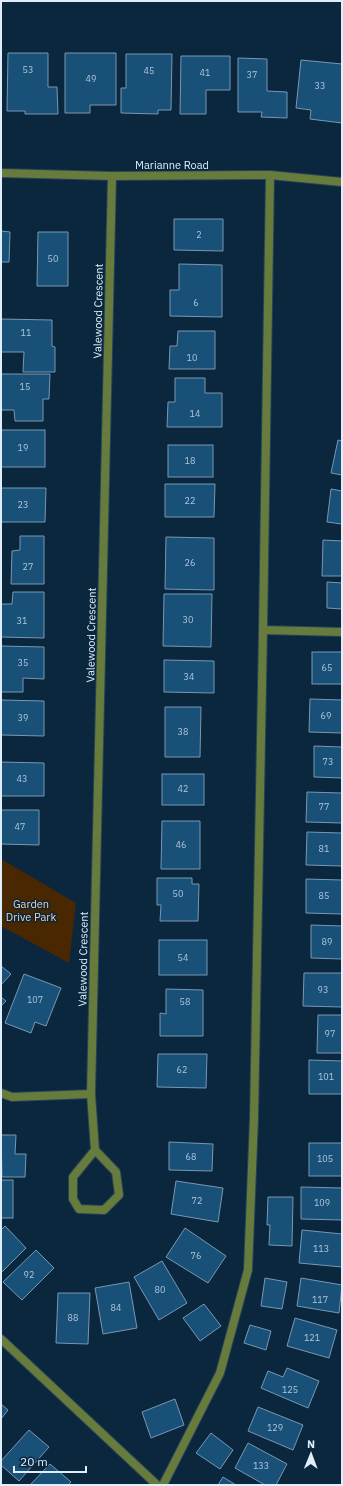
<svg xmlns="http://www.w3.org/2000/svg" width="343" height="1486" font-family="'IBM Plex Sans',sans-serif">
	<style>
		.green { fill: #492700 }
		.building { fill: #195078; stroke: #7897b2 }
		.lines { fill: none; stroke-linecap: round; stroke-linejoin: round }
		.service-casing { stroke: #284358; stroke-width: 10 }
		.minor-casing { stroke: #284358; stroke-width: 10 }
		.service { stroke: #677b3c; stroke-width: 8 }
		.minor { stroke: #677b3c; stroke-width: 8 }
		.labels { text-anchor: middle; stroke-width: 3; stroke-linejoin: round; paint-order: stroke }
		.number-label { font-size: 9px; fill: #adc6dc }
		.street-label { font-size: 11px; fill: #deeefd; stroke: #0a273d }
		.park-label { font-size: 11px; fill: #fad0a9; stroke: #0a273d }
	</style>
	<rect width="100%" height="100%" fill="#0a273d"/>
	<!-- green -->
	<polygon class="green" points="1,859 76,903 69,963 1,926"/>
	<!-- building -->
	<g class="building">
		<polygon points="8,53 48,53 48,87 57,87 58,114 25,114 25,111 7,111"/>
		<polygon points="65,53 116,53 116,105 90,105 90,113 65,113"/>
		<polygon points="126,54 172,54 171,110 158,110 158,114 121,113 121,88 126,88"/>
		<polygon points="181,56 230,56 230,90 206,90 206,114 180,114"/>
		<polygon points="238,58 267,59 267,91 287,92 287,118 261,117 262,112 238,112"/>
		<polygon points="301,60 342,64 342,123 310,119 311,110 296,108"/>
		<polygon points="174,219 223,219 223,251 174,250"/>
		<polygon points="1,231 10,232 9,262 1,262"/>
		<polygon points="38,232 68,232 68,286 37,286"/>
		<polygon points="179,264 222,265 222,317 170,316 170,290 179,290"/>
		<polygon points="1,319 52,320 52,346 55,347 55,372 23,372 24,352 1,352"/>
		<polygon points="178,331 215,331 215,369 169,369 170,346 177,346"/>
		<polygon points="1,374 50,374 49,399 43,399 43,421 15,421 14,410 1,410"/>
		<polygon points="175,378 205,378 205,393 222,393 222,427 167,427 168,402 175,402"/>
		<rect x="1" y="430" width="44" height="37"/>
		<polygon points="338,440 342,441 342,475 331,473"/>
		<rect x="168" y="445" width="45" height="32"/>
		<polygon points="165,484 215,484 214,517 165,517"/>
		<polygon points="1,488 46,488 45,522 1,522"/>
		<polygon points="331,489 342,491 342,524 327,522"/>
		<polygon points="20,536 44,536 44,584 11,584 12,551 20,550"/>
		<polygon points="166,537 214,538 214,590 165,589"/>
		<polygon points="323,540 342,541 342,576 322,576"/>
		<polygon points="327,582 342,583 342,609 327,608"/>
		<polygon points="13,592 44,592 44,638 1,637 1,604 12,604"/>
		<polygon points="164,594 212,594 211,647 163,646"/>
		<polygon points="1,646 44,647 44,679 23,678 23,692 1,692"/>
		<rect x="312" y="652" width="30" height="32"/>
		<polygon points="164,660 214,661 214,693 164,692"/>
		<polygon points="310,699 342,700 342,733 309,732"/>
		<polygon points="1,700 44,701 44,736 1,735"/>
		<polygon points="165,707 201,707 200,757 165,757"/>
		<polygon points="314,746 342,747 342,778 314,777"/>
		<polygon points="1,762 44,763 44,796 1,796"/>
		<rect x="162" y="774" width="42" height="31"/>
		<polygon points="307,792 342,793 342,823 306,822"/>
		<polygon points="1,810 39,810 39,845 1,844"/>
		<polygon points="162,821 200,821 200,869 161,869"/>
		<polygon points="307,832 342,833 342,866 306,865"/>
		<polygon points="157,878 192,878 192,884 199,884 198,921 160,921 161,905 157,905"/>
		<polygon points="306,879 342,880 342,914 306,913"/>
		<polygon points="311,925 342,926 342,959 311,958"/>
		<rect x="159" y="940" width="48" height="35"/>
		<polygon points="1,966 11,974 1,985"/>
		<polygon points="304,973 342,973 342,1007 303,1006"/>
		<polygon points="24,974 61,988 46,1026 35,1022 31,1033 5,1023"/>
		<polygon points="166,989 203,990 203,1036 160,1036 160,1013 166,1014"/>
		<polygon points="1,997 6,1001 1,1006"/>
		<polygon points="318,1015 342,1015 342,1053 317,1053"/>
		<polygon points="158,1054 207,1054 206,1088 157,1087"/>
		<polygon points="309,1060 342,1061 342,1094 309,1094"/>
		<polygon points="1,1135 16,1135 15,1154 26,1154 25,1177 2,1177"/>
		<polygon points="169,1142 213,1144 212,1171 169,1170"/>
		<rect x="309" y="1143" width="33" height="33"/>
		<rect x="1" y="1180" width="12" height="38"/>
		<polygon points="176,1181 223,1188 218,1222 171,1214"/>
		<polygon points="301,1187 342,1188 342,1220 301,1219"/>
		<polygon points="268,1197 293,1197 292,1246 269,1245 270,1225 267,1225"/>
		<polygon points="5,1226 26,1248 1,1273 1,1230"/>
		<polygon points="185,1228 226,1256 208,1283 166,1257"/>
		<polygon points="302,1230 342,1234 342,1267 299,1263"/>
		<polygon points="36,1250 54,1268 22,1300 3,1282"/>
		<polygon points="162,1261 187,1303 159,1320 134,1277"/>
		<polygon points="265,1278 287,1282 282,1309 261,1306"/>
		<polygon points="301,1278 342,1285 339,1313 297,1306"/>
		<polygon points="129,1282 137,1328 103,1334 95,1288"/>
		<polygon points="58,1293 90,1293 88,1344 56,1343"/>
		<polygon points="204,1304 221,1326 200,1341 183,1318"/>
		<polygon points="295,1318 337,1330 329,1358 287,1346"/>
		<polygon points="250,1325 271,1331 266,1350 244,1343"/>
		<polygon points="287,1368 319,1381 308,1408 261,1388 268,1371 283,1377"/>
		<polygon points="175,1399 184,1425 151,1438 142,1412"/>
		<polygon points="1,1404 8,1410 1,1419"/>
		<polygon points="258,1407 303,1425 293,1450 248,1431"/>
		<polygon points="29,1430 49,1447 19,1481 1,1465 1,1461"/>
		<polygon points="211,1433 233,1450 220,1469 196,1453"/>
		<polygon points="248,1443 287,1464 276,1485 265,1485 235,1468"/>
		<polygon points="50,1464 71,1482 68,1485 30,1485"/>
		<polygon points="223,1477 236,1485 218,1485"/>
	</g>
	<g class="lines">
		<!-- service casing -->
		<g class="service-casing">
			<g id="service">
				<polyline points="263,630 342,632"/>
				<polyline points="1,1339 157,1485"/>
				<polyline points="163,1485 220,1373 248,1270 254,1118 263,630 270,175"/>
			</g>
		</g>
		<!-- minor casing -->
		<g class="minor-casing">
			<g id="minor">
				<polyline points="1,173 112,176 270,175 342,182"/>
				<polyline points="1,1093 12,1097 91,1094"/>
				<polyline points="95,1150 73,1177 73,1199 79,1209 104,1210 119,1195 116,1172 95,1150 91,1094 112,176"/>
			</g>
		</g>
		<!-- service -->
		<use href="#service" class="service"/>
		<!-- minor -->
		<use href="#minor" class="minor"/>
	</g>
	<g class="labels">
		<!-- number labels -->
		<g class="number-label">
			<text x="28" y="73">53</text>
			<text x="149" y="74">45</text>
			<text x="205" y="76">41</text>
			<text x="252" y="78">37</text>
			<text x="91" y="82">49</text>
			<text x="320" y="89">33</text>
			<text x="199" y="238">2</text>
			<text x="53" y="262">50</text>
			<text x="196" y="306">6</text>
			<text x="26" y="336">11</text>
			<text x="192" y="361">10</text>
			<text x="25" y="390">15</text>
			<text x="195" y="417">14</text>
			<text x="23" y="451">19</text>
			<text x="190" y="464">18</text>
			<text x="190" y="504">22</text>
			<text x="23" y="508">23</text>
			<text x="190" y="566">26</text>
			<text x="28" y="570">27</text>
			<text x="188" y="623">30</text>
			<text x="22" y="624">31</text>
			<text x="23" y="666">35</text>
			<text x="327" y="671">65</text>
			<text x="189" y="680">34</text>
			<text x="326" y="719">69</text>
			<text x="23" y="721">39</text>
			<text x="183" y="735">38</text>
			<text x="328" y="765">73</text>
			<text x="22" y="782">43</text>
			<text x="183" y="792">42</text>
			<text x="324" y="810">77</text>
			<text x="20" y="830">47</text>
			<text x="181" y="848">46</text>
			<text x="324" y="852">81</text>
			<text x="178" y="897">50</text>
			<text x="324" y="899">85</text>
			<text x="327" y="945">89</text>
			<text x="183" y="961">54</text>
			<text x="323" y="993">93</text>
			<text x="35" y="1003">107</text>
			<text x="185" y="1005">58</text>
			<text x="330" y="1037">97</text>
			<text x="182" y="1073">62</text>
			<text x="326" y="1080">101</text>
			<text x="191" y="1160">68</text>
			<text x="325" y="1162">105</text>
			<text x="197" y="1204">72</text>
			<text x="322" y="1206">109</text>
			<text x="321" y="1252">113</text>
			<text x="196" y="1259">76</text>
			<text x="29" y="1278">92</text>
			<text x="160" y="1293">80</text>
			<text x="320" y="1303">117</text>
			<text x="116" y="1311">84</text>
			<text x="73" y="1321">88</text>
			<text x="312" y="1341">121</text>
			<text x="290" y="1393">125</text>
			<text x="275" y="1431">129</text>
			<text x="261" y="1469">133</text>
		</g>
		<!-- street labels -->
		<g class="street-label">
			<text x="172" y="169">Marianne Road</text>
			<text transform="translate(98 311) rotate(-89)" y="4">Valewood Crescent</text>
			<text transform="translate(91 635) rotate(-89)" y="4">Valewood Crescent</text>
			<text transform="translate(83 959) rotate(-89)" y="4">Valewood Crescent</text>
		</g>
		<!-- park labels -->
		<g class="park-label">
			<text x="31" y="908">Garden<tspan x="31" dy="13">Drive Park</tspan></text>
		</g>
	</g>
	<!-- border -->
	<rect width="343" height="1486" fill="none" stroke="#deeefd" stroke-width="4"/>
	<!-- north arrow -->
	<g transform="translate(311 1454) rotate(1)" stroke="#0a273d" stroke-width="3" paint-order="stroke">
	<path d="M0-3L7 15L0 10L-7 15Z" fill="#deeefd"/>
	<text y="-6" font-size="11" font-weight="bold" text-anchor="middle" fill="#deeefd">N</text>
	</g>
	<!-- scale -->
	<path d="M14 1466v6h72v-6" fill="none" stroke="#deeefd" stroke-width="2"/>
	<text x="20" y="1466" font-size="12" fill="#deeefd" stroke="#0a273d" stroke-width="3" paint-order="stroke">20 m</text>
</svg>
